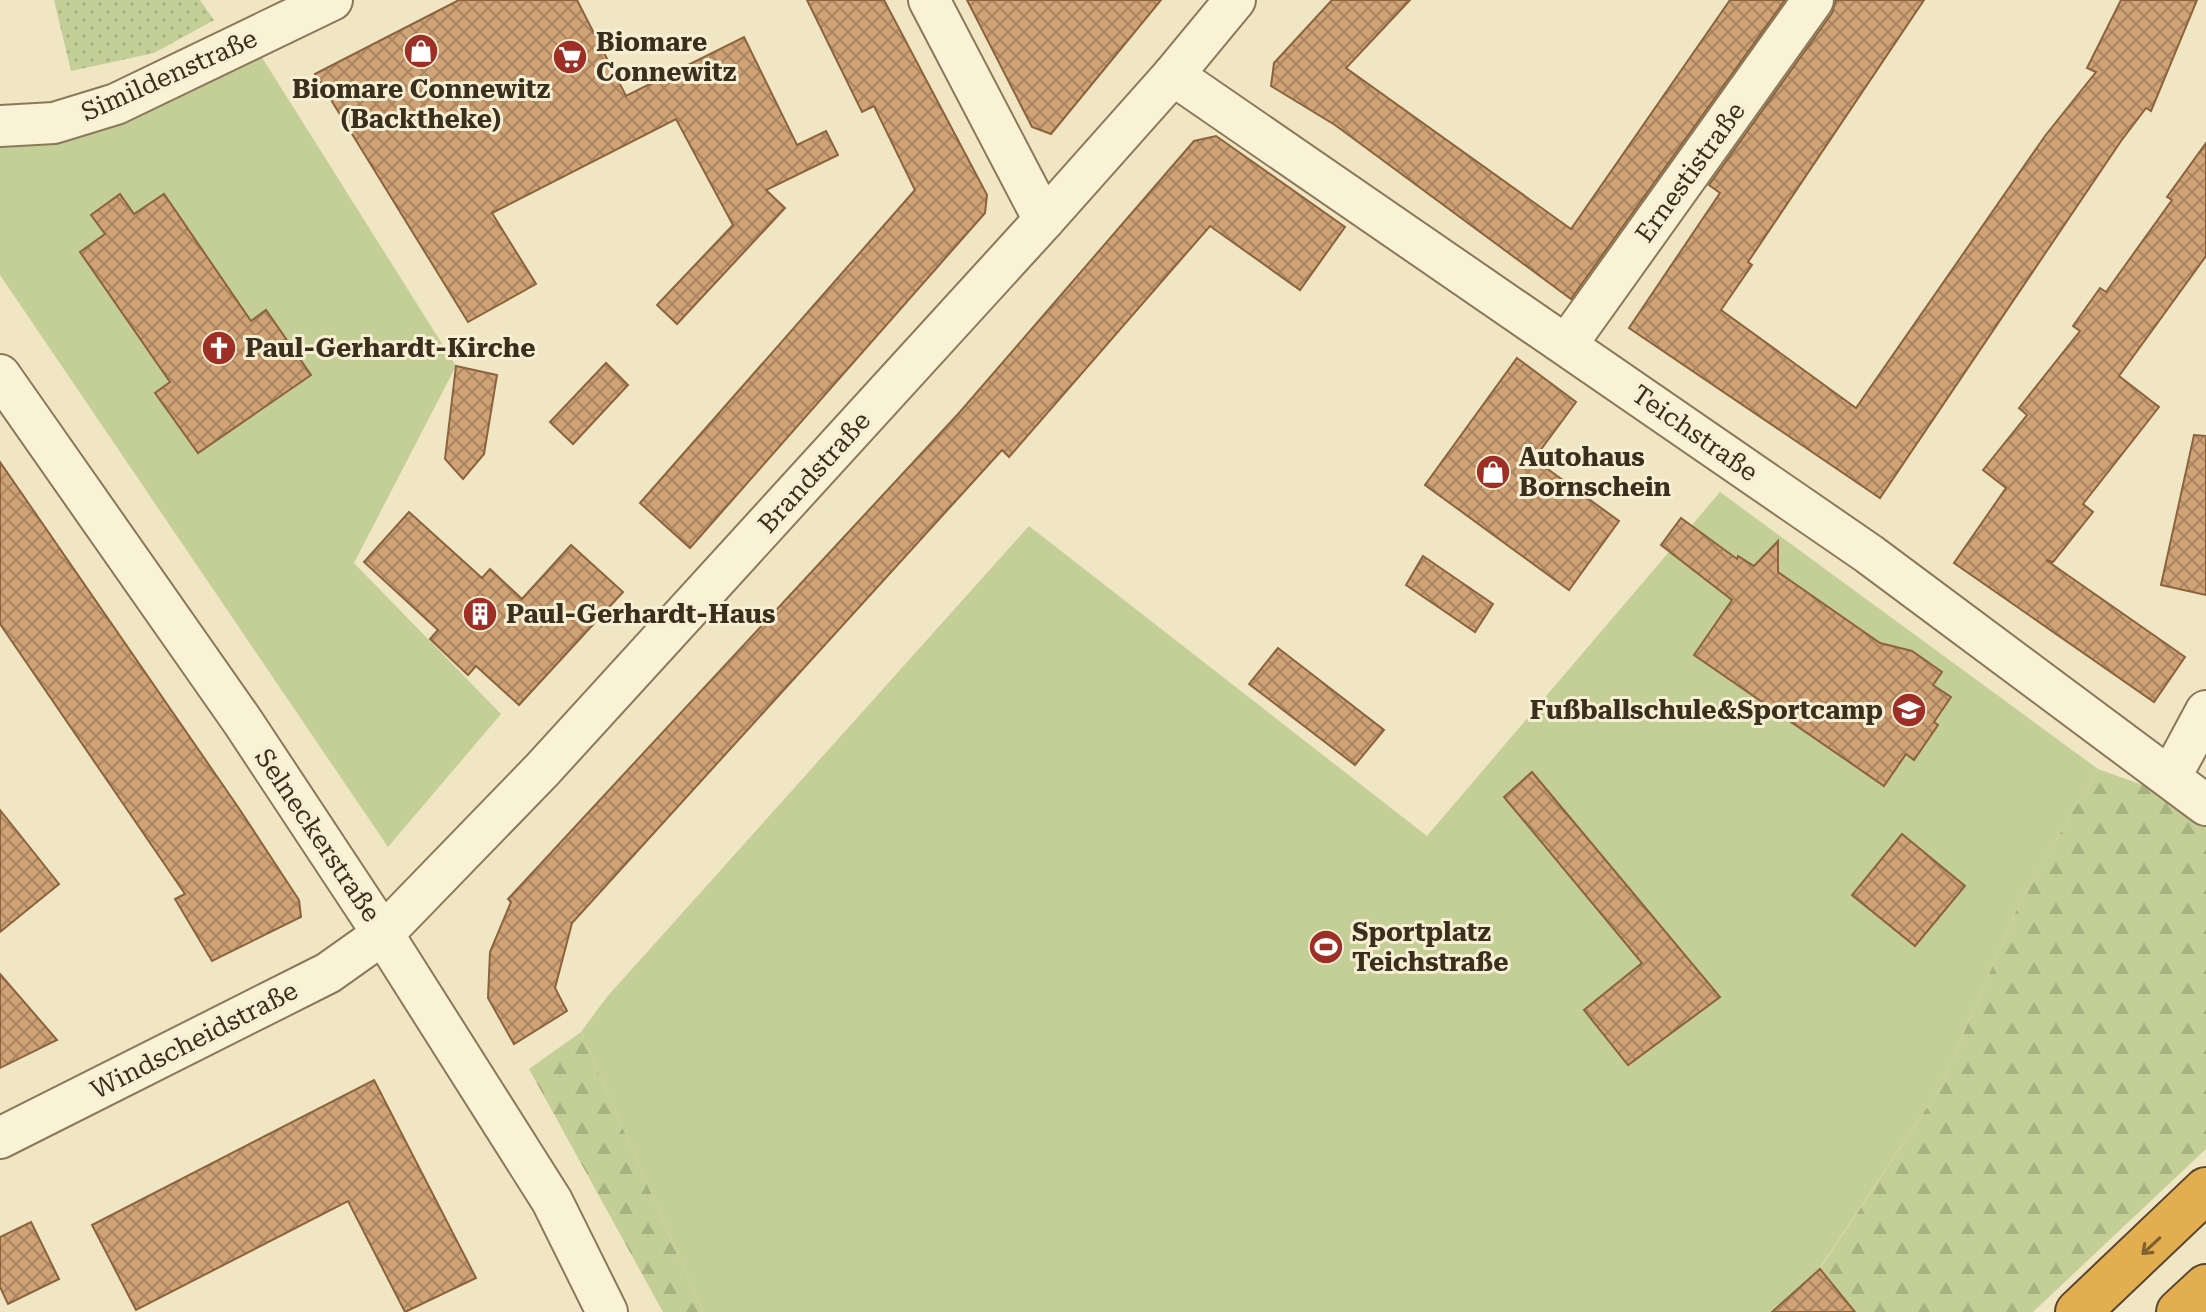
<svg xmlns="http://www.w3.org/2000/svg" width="2206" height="1312" font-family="'Roboto Serif',serif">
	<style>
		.grass { fill: url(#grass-dots) }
		.forest { fill: url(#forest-firs) }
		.park { fill: #c3cf96 }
		.building { fill: url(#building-cross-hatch); stroke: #8b633d; stroke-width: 2 }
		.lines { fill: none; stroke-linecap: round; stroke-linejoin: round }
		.minor-casing { stroke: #8b7859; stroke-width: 44 }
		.highway-casing { stroke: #58452d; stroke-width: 48 }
		.minor { stroke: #faf2d6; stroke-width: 40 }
		.highway { stroke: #e3ae50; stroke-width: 44 }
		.oneway { stroke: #7e6131 }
		.labels { text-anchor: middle; stroke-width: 6; stroke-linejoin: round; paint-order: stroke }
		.poi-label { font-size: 26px; font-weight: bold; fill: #3a2e1d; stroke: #f7efd3; text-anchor: start }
		.street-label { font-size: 26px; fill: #3a2e1d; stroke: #f7efd3 }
	</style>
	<defs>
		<pattern id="grass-dots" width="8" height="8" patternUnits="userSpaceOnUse" patternTransform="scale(2)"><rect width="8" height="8" fill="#c3cf96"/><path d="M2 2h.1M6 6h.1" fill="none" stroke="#a8b281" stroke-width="1.8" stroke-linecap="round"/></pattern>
		<pattern id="forest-firs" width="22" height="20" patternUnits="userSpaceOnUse" patternTransform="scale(2)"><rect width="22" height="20" fill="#c3cf96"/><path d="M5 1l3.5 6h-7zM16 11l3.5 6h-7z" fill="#a8b281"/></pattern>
		<pattern id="building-cross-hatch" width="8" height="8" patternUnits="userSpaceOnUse" patternTransform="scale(2)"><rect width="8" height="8" fill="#d0a377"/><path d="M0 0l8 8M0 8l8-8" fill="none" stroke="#aa8561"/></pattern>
	</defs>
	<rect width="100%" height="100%" fill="#f0e6c3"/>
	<!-- grass -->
	<polygon class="grass" points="54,0 200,0 214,20 154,53 71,71"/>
	<!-- forest -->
	<g class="forest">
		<polygon points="2098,769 2162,792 2206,826 2206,1149 2033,1312 1855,1312 1820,1269 1941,1086 2022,897"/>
		<polygon points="581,1032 703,1312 663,1312 529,1069"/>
	</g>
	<!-- park -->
	<g class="park">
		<polygon points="256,48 456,366 354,563 501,714 388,847 0,275 0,148 40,142"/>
		<polygon points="1720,492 2098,769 2022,897 1941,1086 1820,1268 1855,1312 703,1312 581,1032 606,998 1029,526 1427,836"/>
	</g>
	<!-- building -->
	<g class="building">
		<polygon points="459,0 577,0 626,96 744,37 797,145 826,131 838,155 766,190 785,208 677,324 657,305 733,225 676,119 492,213 536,284 468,322 315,74"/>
		<polygon points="807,0 884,0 987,195 985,213 690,548 640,503 915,190 874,106 862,112"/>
		<polygon points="967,0 1161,0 1051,134 1032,127"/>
		<polygon points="1332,0 1410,0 1346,68 1571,229 1730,0 1785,0 1571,299 1335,125 1271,86 1274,63"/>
		<polygon points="1836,0 1924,0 1748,262 1752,265 1721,310 1856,408 2045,136 2096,72 2087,68 2121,0 2197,0 2151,111 2146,108 2121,141 1880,498 1629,328 1720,193 1709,185 1832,13"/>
		<polygon points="1216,136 1345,227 1300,290 1210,226 1009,457 1002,450 572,923 555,988 567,1011 514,1044 488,998 490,952 511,902 508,899 959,413 1194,141"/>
		<polygon points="2206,143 2206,256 2119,376 2159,407 2083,504 2093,512 2053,562 2046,560 2185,657 2154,702 1954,563 2006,488 1983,470 2027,415 2019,408 2080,331 2073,326 2100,288 2106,292 2172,200 2167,197"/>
		<polygon points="120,194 134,214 164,194 251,321 266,310 311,375 198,453 155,393 170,382 80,252 105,234 91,215"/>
		<polygon points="1517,358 1576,402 1534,459 1619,521 1569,590 1425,485"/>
		<polygon points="606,363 628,385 573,444 550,422"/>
		<polygon points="456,366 497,375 484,454 463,479 445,459"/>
		<polygon points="2194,435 2206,436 2206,595 2161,585"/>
		<polygon points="0,462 238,807 299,900 301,917 212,961 175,899 185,894 0,624"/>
		<polygon points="409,512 482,578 490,569 522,599 571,545 623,592 519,705 476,666 468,675 430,639 438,630 364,562"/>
		<polygon points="1681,518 1737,559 1738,556 1754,566 1778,541 1778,572 1880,643 1912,651 1942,672 1933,685 1951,697 1934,722 1938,725 1914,760 1906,754 1884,786 1694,655 1732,600 1661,545"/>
		<polygon points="1423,556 1493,604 1475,632 1406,585"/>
		<polygon points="1278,648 1384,730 1355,765 1249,684"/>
		<polygon points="1532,772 1720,997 1628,1065 1584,1010 1642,963 1504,797"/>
		<polygon points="0,810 59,884 0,932"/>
		<polygon points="1902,834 1965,886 1915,946 1852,895"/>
		<polygon points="0,974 57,1040 0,1068"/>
		<polygon points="374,1080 476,1278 405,1312 348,1201 136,1310 92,1225"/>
		<polygon points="31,1222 59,1279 8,1304 0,1287 0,1237"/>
		<polygon points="1820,1269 1855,1312 1772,1312"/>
	</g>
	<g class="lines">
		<!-- minor casing -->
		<g class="minor-casing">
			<g id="minor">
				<polyline points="929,0 1044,220"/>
				<polyline points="1173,75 1869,554 2206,805"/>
				<polyline points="0,126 54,123 116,104 332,0"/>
				<polyline points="1567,344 1813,0"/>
				<polyline points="0,375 243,722 383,934 552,1201 607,1312"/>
				<polyline points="2171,776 2206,711"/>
				<polyline points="0,1138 328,973 383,934 542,770 1044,220 1173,75 1235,0"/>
			</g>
		</g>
		<!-- highway casing -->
		<g class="highway-casing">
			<g id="highway">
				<polyline points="2078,1312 2206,1190"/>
				<polyline points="2179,1312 2206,1287"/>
			</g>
		</g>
		<!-- minor -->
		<use href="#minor" class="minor"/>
		<!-- highway -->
		<use href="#highway" class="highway"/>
	</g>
	<!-- one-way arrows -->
	<defs><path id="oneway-shaft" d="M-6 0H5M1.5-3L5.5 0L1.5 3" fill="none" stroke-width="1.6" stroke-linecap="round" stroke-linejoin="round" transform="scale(2)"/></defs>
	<use class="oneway" href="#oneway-shaft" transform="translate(2151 1246) rotate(137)"/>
	<!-- icons -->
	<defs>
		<g id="shop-disc" transform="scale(1.8)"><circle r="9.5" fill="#9d2f26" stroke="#f7efd3"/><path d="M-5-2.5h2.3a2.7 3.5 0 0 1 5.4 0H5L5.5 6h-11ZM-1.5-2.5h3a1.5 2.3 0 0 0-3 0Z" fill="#fff"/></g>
		<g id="supermarket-disc" transform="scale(1.8)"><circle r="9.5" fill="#9d2f26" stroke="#f7efd3"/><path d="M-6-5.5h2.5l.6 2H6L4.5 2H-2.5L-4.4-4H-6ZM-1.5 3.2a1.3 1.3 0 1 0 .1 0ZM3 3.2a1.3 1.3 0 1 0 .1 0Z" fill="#fff"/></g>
		<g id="church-disc" transform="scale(1.8)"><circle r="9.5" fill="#9d2f26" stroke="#f7efd3"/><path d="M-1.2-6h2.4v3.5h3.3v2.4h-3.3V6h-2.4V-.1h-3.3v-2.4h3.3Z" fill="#fff"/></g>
		<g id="building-disc" transform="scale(1.8)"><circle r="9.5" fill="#9d2f26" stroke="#f7efd3"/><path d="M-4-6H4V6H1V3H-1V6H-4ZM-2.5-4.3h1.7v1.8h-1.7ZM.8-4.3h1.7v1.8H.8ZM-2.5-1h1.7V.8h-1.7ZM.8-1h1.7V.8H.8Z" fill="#fff"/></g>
		<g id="school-disc" transform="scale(1.8)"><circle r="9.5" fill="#9d2f26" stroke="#f7efd3"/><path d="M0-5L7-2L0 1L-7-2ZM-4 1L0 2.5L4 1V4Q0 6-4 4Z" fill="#fff"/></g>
		<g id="stadium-disc" transform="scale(1.8)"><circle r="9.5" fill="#9d2f26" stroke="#f7efd3"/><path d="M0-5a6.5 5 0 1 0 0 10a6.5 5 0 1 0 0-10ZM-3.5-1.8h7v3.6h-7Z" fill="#fff"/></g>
	</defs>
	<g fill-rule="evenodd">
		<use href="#shop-disc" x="421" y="51"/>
		<use href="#supermarket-disc" x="570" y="57"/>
		<use href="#church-disc" x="219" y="348"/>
		<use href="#shop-disc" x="1493" y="472"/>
		<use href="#building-disc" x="480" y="614"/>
		<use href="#school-disc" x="1909" y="710"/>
		<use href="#stadium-disc" x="1326" y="947"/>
	</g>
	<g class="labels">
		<!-- poi labels -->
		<g class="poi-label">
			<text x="596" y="51">Biomare<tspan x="596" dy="30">Connewitz</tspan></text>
			<text x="421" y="98" text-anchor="middle">Biomare Connewitz<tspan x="421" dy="30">(Backtheke)</tspan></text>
			<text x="245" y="357">Paul-Gerhardt-Kirche</text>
			<text x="1519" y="466">Autohaus<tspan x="1519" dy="30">Bornschein</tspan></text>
			<text x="506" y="623">Paul-Gerhardt-Haus</text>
			<text x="1883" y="719" text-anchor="end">Fußballschule&amp;Sportcamp</text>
			<text x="1352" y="941">Sportplatz<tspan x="1352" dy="30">Teichstraße</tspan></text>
		</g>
		<!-- street labels -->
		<g class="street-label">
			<text transform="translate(169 75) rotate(-24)" y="9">Simildenstraße</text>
			<text transform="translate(1690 172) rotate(-54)" y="9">Ernestistraße</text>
			<text transform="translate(1695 433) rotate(35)" y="9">Teichstraße</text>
			<text transform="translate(814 472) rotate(-48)" y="9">Brandstraße</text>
			<text transform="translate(318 835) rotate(56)" y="9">Selneckerstraße</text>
			<text transform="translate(194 1040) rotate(-27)" y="9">Windscheidstraße</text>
		</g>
	</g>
</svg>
